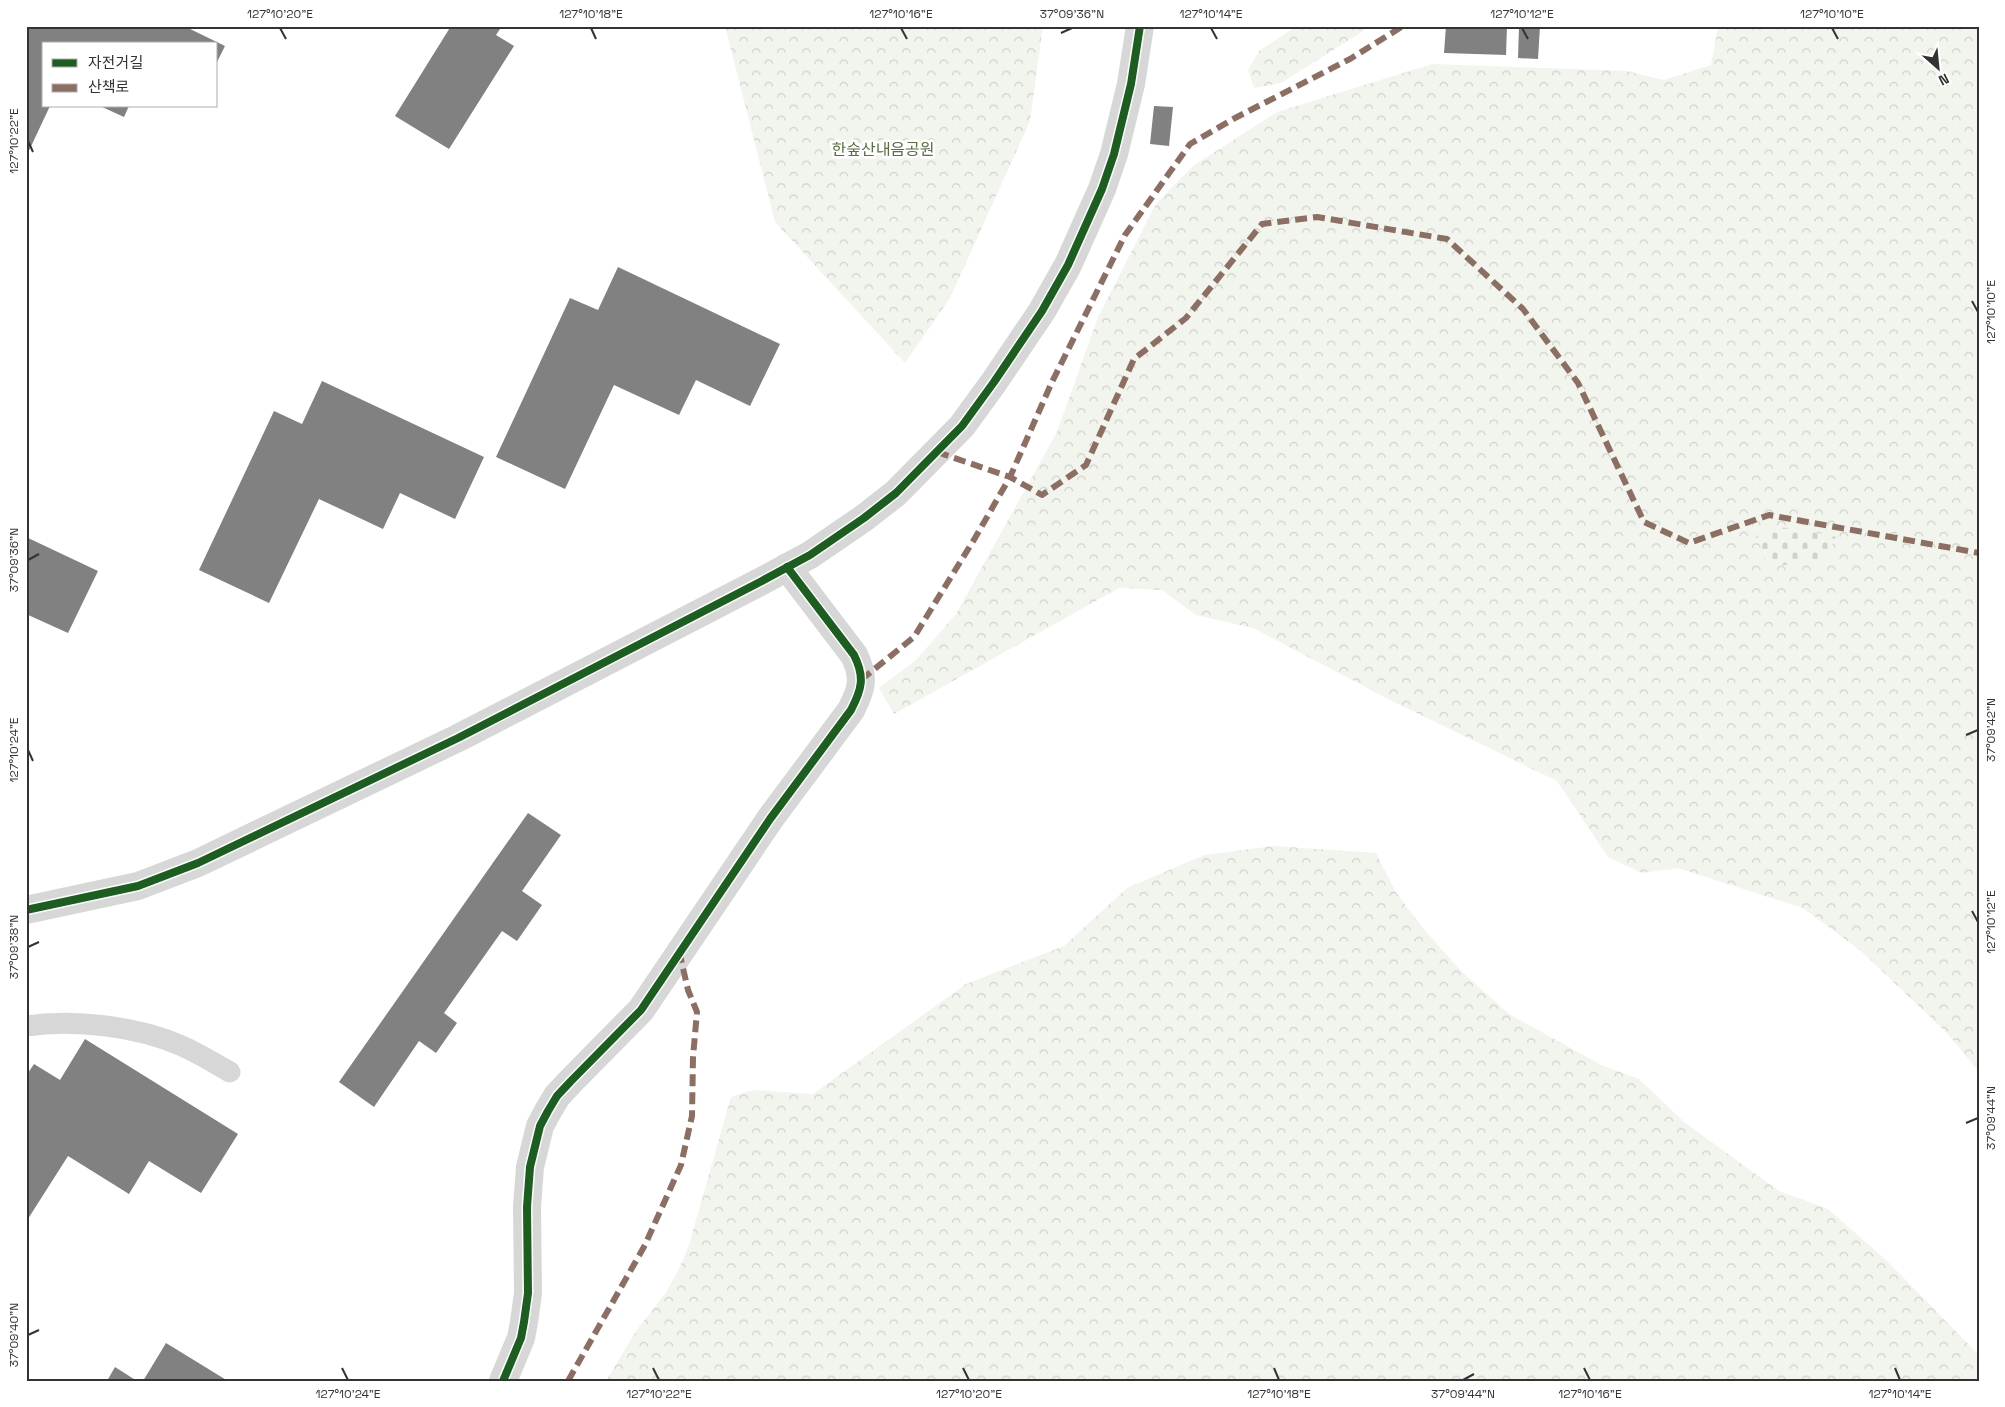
<svg xmlns="http://www.w3.org/2000/svg" width="2005" height="1407" font-family="'Space Grotesk','Noto Sans KR',sans-serif">
	<style>
		.forest { fill: url(#forest-crowns) }
		.cemetery { fill: url(#cemetery-stones) }
		.building { fill: #818181 }
		.lines { fill: none; stroke-linecap: round; stroke-linejoin: round }
		.service { stroke: #d7d7d7; stroke-width: 21 }
		.minor { stroke: #d7d7d7; stroke-width: 28 }
		.tertiary { stroke: #d7d7d7; stroke-width: 28 }
		.quiet { stroke: #8d6e63; stroke-width: 6; stroke-dasharray: 12 6; stroke-linecap: butt }
		.cycleway-casing { stroke: #fff; stroke-width: 11 }
		.cycleway { stroke: #1b5e20; stroke-width: 8 }
		.ticks { fill: none; stroke: #333; stroke-width: 2 }
		.labels { text-anchor: middle; stroke-width: 5; stroke-linejoin: round; paint-order: stroke }
		.park-label { font-size: 16px; fill: #56703f; stroke: #fff }
		.neatline { fill: none; stroke: #333; stroke-width: 2 }
		.ticks-label { font-size: 12px; text-anchor: middle; fill: #333 }
	</style>
	<defs>
		<pattern id="forest-crowns" width="20" height="18" patternUnits="userSpaceOnUse" patternTransform="scale(1.25)"><rect width="20" height="18" fill="#f1f5ed"/><path d="M2 6a3 3 0 1 1 6 0M12 15a3 3 0 1 1 6 0" fill="none" stroke="#cfd2cc"/></pattern>
		<pattern id="cemetery-stones" width="16" height="16" patternUnits="userSpaceOnUse" patternTransform="scale(1.25)"><rect width="16" height="16" fill="#f1f5ed"/><path d="M2 7V4a2 2 0 0 1 4 0v3zM10 15v-3a2 2 0 0 1 4 0v3z" fill="#cfd2cc"/></pattern>
	</defs>
	<rect width="100%" height="100%" fill="#fff"/>
	<!-- forest -->
	<g class="forest">
		<polygon points="725,26 1043,26 1030,121 950,298 905,363 775,222"/>
		<polygon points="1297,26 1371,26 1281,83 1254,88 1248,70 1259,51"/>
		<polygon points="1718,26 1979,26 1979,1072 1947,1033 1861,951 1803,908 1678,868 1642,873 1608,857 1557,781 1394,702 1253,628 1196,615 1162,590 1119,588 894,714 879,688 916,660 956,614 1057,432 1098,317 1156,204 1193,166 1277,112 1432,64 1627,71 1664,80 1711,65"/>
		<polygon points="1273,846 1376,853 1395,891 1422,927 1461,971 1509,1014 1601,1065 1639,1079 1684,1122 1779,1191 1828,1209 1886,1260 1979,1355 1979,1381 606,1381 636,1331 665,1294 680,1267 689,1245 731,1097 753,1090 813,1094 966,984 1064,946 1127,888 1204,855"/>
	</g>
	<!-- cemetery -->
	<polygon class="cemetery" points="1774,527 1800,529 1836,537 1825,559 1769,567 1756,536"/>
	<!-- building -->
	<g class="building">
		<polygon points="26,26 184,26 225,46 216,64 216,44 44,44 44,106 50,106 26,157"/>
		<polygon points="451,26 502,26 496,35 514,46 449,149 395,116"/>
		<polygon points="1446,26 1507,26 1506,55 1444,53"/>
		<polygon points="1519,26 1540,26 1538,59 1518,58"/>
		<polygon points="100,106 129,106 124,117"/>
		<polygon points="1154,106 1173,107 1169,146 1150,144"/>
		<polygon points="618,267 780,344 750,406 696,380 679,415 614,385 565,489 496,457 570,298 598,310"/>
		<polygon points="322,381 484,457 455,519 400,493 383,529 319,499 269,603 199,570 274,411 302,424"/>
		<polygon points="26,537 98,571 68,633 26,614"/>
		<polygon points="528,813 561,835 522,891 542,905 517,941 502,931 444,1013 457,1023 436,1053 419,1041 374,1107 339,1082"/>
		<polygon points="85,1039 238,1134 201,1193 149,1161 129,1194 68,1156 26,1222 26,1076 34,1064 60,1080"/>
		<polygon points="166,1343 228,1381 143,1381"/>
		<polygon points="115,1367 137,1381 107,1381"/>
	</g>
	<g class="lines">
		<!-- service -->
		<path class="service" d="M26,1026C74,1019 137,1026 182,1046C198,1053 214,1063 230,1072"/>
		<!-- minor -->
		<path class="minor" d="M503,1381L521,1338L524,1322L528,1293L527,1207L530,1167L540,1126L548,1111L557,1096L571,1081L641,1010L770,819L851,710C862,689 865,677 854,655L787,567"/>
		<!-- tertiary -->
		<polyline class="tertiary" points="26,910 138,886 198,863 458,738 760,582 810,555 864,518 896,493 962,426 994,382 1042,311 1068,265 1102,189 1114,154 1131,84 1140,26"/>
		<!-- quiet -->
		<g class="quiet">
			<polyline points="937,452 1010,477 1042,495 1086,465 1134,359 1186,318 1262,224 1317,217 1447,239 1523,309 1578,383 1644,522 1689,543 1769,515 1979,553"/>
			<polyline points="861,680 914,637 975,538 1010,477 1052,382 1125,235 1190,144 1235,118 1350,59 1403,26"/>
			<polyline points="568,1381 645,1245 681,1165 692,1116 693,1057 697,1012 688,990 680,955"/>
		</g>
		<!-- cycleway casing -->
		<g class="cycleway-casing">
			<g id="cycleway">
				<polyline points="26,910 138,886 198,863 458,738 760,582 810,555 864,518 896,493 962,426 994,382 1042,311 1068,265 1102,189 1114,154 1131,84 1140,26"/>
				<path d="M503,1381L521,1338L524,1322L528,1293L527,1207L530,1167L540,1126L548,1111L557,1096L571,1081L641,1010L770,819L851,710C862,689 865,677 854,655L787,567"/>
			</g>
		</g>
		<!-- cycleway -->
		<use href="#cycleway" class="cycleway"/>
	</g>
	<!-- ticks -->
	<path class="ticks" d="M280,28L286,39M591,28L596,39M901,28L907,39M1211,28L1217,39M1522,28L1528,39M1832,28L1838,39M1061,33L1072,28M28,141L33,152M1972,301L1978,312M28,560L39,554M1966,735L1978,730M28,750L33,761M1972,911L1978,922M28,947L39,942M1966,1123L1978,1118M28,1335L39,1330M342,1368L348,1380M653,1368L659,1380M963,1368L969,1380M1274,1368L1279,1380M1584,1368L1590,1380M1895,1368L1900,1380M1463,1380L1474,1374"/>
	<g class="labels">
		<!-- park labels -->
		<g class="park-label">
			<text x="883" y="155">한숲산내음공원</text>
		</g>
	</g>
	<!-- border -->
	<rect width="2005" height="1407" fill="none" stroke="#ffffff" stroke-width="55"/>
	<!-- legend -->
	<rect x="42" y="42" width="175" height="65" fill="#ffffff" stroke="#adadad"/>
	<rect x="52" y="59" width="25" height="8" fill="#1b5e20" stroke="#adadad"/>
	<text x="88" y="68" font-size="15" fill="#333333">자전거길</text>
	<rect x="52" y="84" width="25" height="8" fill="#8d6e63" stroke="#adadad"/>
	<text x="88" y="92" font-size="15" fill="#333333">산책로</text>
	<!-- north arrow -->
	<g transform="translate(1938 68) rotate(153)" stroke="#ffffff" stroke-width="4" paint-order="stroke">
	<path d="M0-4L9 19L0 12L-9 19Z" fill="#333333"/>
	<text y="-8" font-size="14" font-weight="bold" text-anchor="middle" fill="#333333">N</text>
	</g>
	<rect x="28" y="28" width="1950" height="1352" class="neatline"/>
	<g class="ticks-label">
		<text x="280" y="18">127°10'20"E</text>
		<text x="591" y="18">127°10'18"E</text>
		<text x="901" y="18">127°10'16"E</text>
		<text x="1072" y="18">37°09'36"N</text>
		<text x="1211" y="18">127°10'14"E</text>
		<text x="1522" y="18">127°10'12"E</text>
		<text x="1832" y="18">127°10'10"E</text>
		<text transform="translate(14 141) rotate(-90)" y="4">127°10'22"E</text>
		<text transform="translate(1991 312) rotate(-90)" y="4">127°10'10"E</text>
		<text transform="translate(14 560) rotate(-90)" y="4">37°09'36"N</text>
		<text transform="translate(1991 730) rotate(-90)" y="4">37°09'42"N</text>
		<text transform="translate(14 750) rotate(-90)" y="4">127°10'24"E</text>
		<text transform="translate(1991 922) rotate(-90)" y="4">127°10'12"E</text>
		<text transform="translate(14 947) rotate(-90)" y="4">37°09'38"N</text>
		<text transform="translate(1991 1118) rotate(-90)" y="4">37°09'44"N</text>
		<text transform="translate(14 1335) rotate(-90)" y="4">37°09'40"N</text>
		<text x="348" y="1398">127°10'24"E</text>
		<text x="659" y="1398">127°10'22"E</text>
		<text x="969" y="1398">127°10'20"E</text>
		<text x="1279" y="1398">127°10'18"E</text>
		<text x="1463" y="1398">37°09'44"N</text>
		<text x="1590" y="1398">127°10'16"E</text>
		<text x="1900" y="1398">127°10'14"E</text>
	</g>
</svg>
